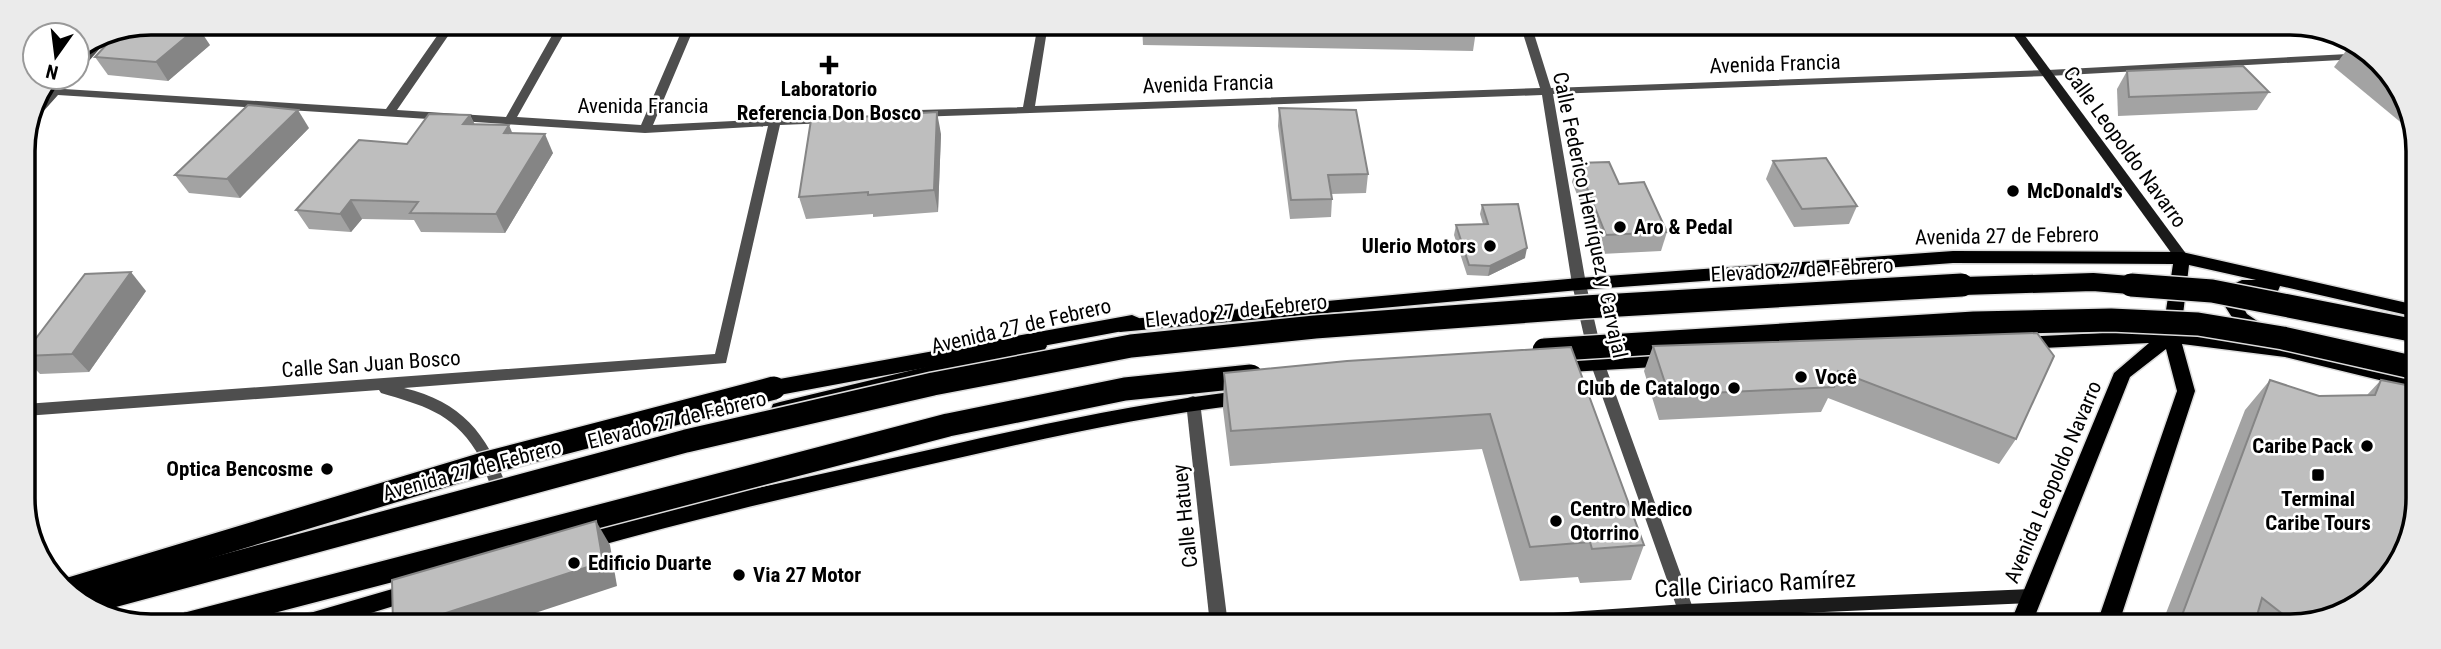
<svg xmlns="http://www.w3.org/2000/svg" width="2441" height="649" font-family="'Roboto Condensed',sans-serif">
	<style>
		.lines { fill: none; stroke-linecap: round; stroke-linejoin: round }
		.primary-casing { stroke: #dbdbdb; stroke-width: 3 }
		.highway-casing { stroke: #dbdbdb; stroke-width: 3 }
		.street { fill: #4e4e4e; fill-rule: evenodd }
		.secondary { fill: #1b1b1b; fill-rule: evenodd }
		.primary { fill: #000; fill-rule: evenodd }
		.highway { fill: #000; fill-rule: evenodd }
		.highway-bridge-far1-casing { stroke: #dbdbdb; stroke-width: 21; stroke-linecap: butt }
		.highway-bridge-casing { stroke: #dbdbdb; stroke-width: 26; stroke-linecap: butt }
		.highway-bridge-far1 { stroke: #000; stroke-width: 18 }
		.highway-bridge { stroke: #000; stroke-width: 23 }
		.wall { fill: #a3a3a3 }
		.shaded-wall { fill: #858585 }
		.building { fill: #bebebe; stroke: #858585; stroke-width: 2 }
		.poi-dot { fill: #000; stroke: #fff; stroke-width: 2.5 }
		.labels { text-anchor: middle; stroke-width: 5; stroke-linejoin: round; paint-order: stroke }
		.street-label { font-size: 21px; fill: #000; stroke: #fff }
		.poi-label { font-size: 21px; font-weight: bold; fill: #000; stroke: #fff; text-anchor: start }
		.near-street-label { font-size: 24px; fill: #000; stroke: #fff }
		.rim { fill: none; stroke: #000; stroke-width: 3.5 }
	</style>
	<rect width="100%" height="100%" fill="#fff"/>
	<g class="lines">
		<!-- primary casing -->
		<g class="primary-casing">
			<g id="primary">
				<polygon points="1953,251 2182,252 2416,305 2416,317 2280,286 2278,291 2245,292 2239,300 2247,314 2272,331 2263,337 2235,322 2221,300 2227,287 2242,280 2256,280 2189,265 2181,331 2285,343 2416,375 2416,389 2285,357 2182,344 2195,391 2118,626 2096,626 2177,391 2166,349 2130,377 2031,626 2009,626 2114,373 2149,343 2021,349 2012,343 2021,337 2163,330 2173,264 1953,263 1579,290 1120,332 1111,326 1120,320 1579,278"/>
				<polygon points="1038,340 1044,341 1047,346 1044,351 780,416 773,414 771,409 773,404 780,402"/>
				<polygon points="1672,352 1678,354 1681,359 1678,364 1672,366 1553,373 1547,371 1544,366 1547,361 1553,359"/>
				<path d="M1247,390L1254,392L1256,397L1254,402L1247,404C1134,417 1024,443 914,468C803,494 693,519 584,550L577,548L574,542L577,536C670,504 770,486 866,464C992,436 1118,405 1247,390Z"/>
				<polygon points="413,583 420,586 423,592 420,598 335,624 292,624 295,617 303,615"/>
			</g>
		</g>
		<!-- highway casing -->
		<g class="highway-casing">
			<polygon id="highway" points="1132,315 1139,318 1142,323 1139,328 774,396 766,394 763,388 766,382 774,380"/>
		</g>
		<!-- street -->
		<g class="street">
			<path d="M446,23H457L397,110L506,117L559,23H570L517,117L641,125L685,23H696L653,125L833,116L835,119L829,123L780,125L726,363L404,388C462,402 486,433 507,487L505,491L499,493L493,491C487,478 483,464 476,451C452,412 421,405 381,393L379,390L25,416V404L715,354L768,126L645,133L58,95L41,114H36L48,88H52L63,77H75L64,89L386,109Z"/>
			<polygon points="1038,24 1048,24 1035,106 1540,88 1520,24 1531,24 1551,88 2048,70 2367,53 2377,58 2048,76 1553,94 1586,284 1604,362 1694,611 1692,616 1686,618 1680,616 1678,611 1590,362 1572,284 1542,95 915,117 915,111 919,110 1023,107"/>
			<polygon points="117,29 81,70 77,71 77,61 104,32"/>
			<polygon points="1193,396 1198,398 1200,402 1228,625 1210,625 1186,402 1188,398"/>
		</g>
		<!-- secondary -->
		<g class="secondary">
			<polygon points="2006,25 2017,25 2187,255 2189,258 2187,261 2177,261"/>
			<polygon points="2031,589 2037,591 2039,596 2037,601 2031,603 1686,618 1586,625 1473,625 1476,620 1482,618 1686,604"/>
		</g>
		<!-- primary -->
		<use href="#primary" class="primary"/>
		<!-- highway -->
		<use href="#highway" class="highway"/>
		<!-- highway-bridge-far1 casing -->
		<g class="highway-bridge-far1-casing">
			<polyline id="highway-bridge-far1" points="1932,287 2093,282 2154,287"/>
		</g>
		<!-- highway-bridge casing -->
		<g class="highway-bridge-casing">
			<g id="highway-bridge">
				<polyline points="2131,285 2212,291 2416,331"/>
				<polyline points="1544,350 1974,323 2111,320 2198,324 2283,338 2416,368"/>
				<polyline points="63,591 483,464 774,388"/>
				<polyline points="87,603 686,441 933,384 1131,346 1315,327 1585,307 1962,285"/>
				<polyline points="187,624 948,425 1125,389 1251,376"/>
			</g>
		</g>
		<!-- highway-bridge-far1 -->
		<use href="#highway-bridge-far1" class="highway-bridge-far1"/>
		<!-- highway-bridge -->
		<use href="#highway-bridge" class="highway-bridge"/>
	</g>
	<!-- wall -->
	<g class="wall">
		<polygon points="1142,24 1477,24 1473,51 1143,45"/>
		<polygon points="2351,44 2381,61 2416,125 2416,135 2334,67"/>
		<polygon points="210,45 168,81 108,75 95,57"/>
		<polygon points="2127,71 2269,92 2257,110 2118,116 2117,89"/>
		<polygon points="1279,108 1368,174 1366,193 1331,194 1332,199 1331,217 1290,219 1278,126"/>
		<polygon points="470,115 475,125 513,133 553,153 505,233 421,232 414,220 362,219 351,232 309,229 296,210 407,144"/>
		<polygon points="309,128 240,198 189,193 175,175"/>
		<polygon points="941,134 938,212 873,217 873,214 806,219 799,197"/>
		<polygon points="1773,161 1857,206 1849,224 1794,227 1766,179"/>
		<polygon points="1577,163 1619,184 1667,232 1661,251 1601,254 1572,182"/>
		<polygon points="1482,205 1525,258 1488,276 1467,275 1454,235 1456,225 1483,224 1480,214"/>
		<polygon points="146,291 89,372 40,374 24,357 24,354"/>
		<polygon points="2037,333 2016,439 1999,464 1828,398 1821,412 1659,420 1644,371 1653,346"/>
		<polygon points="1571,347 1644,545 1631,580 1580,583 1578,577 1520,581 1482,449 1230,466 1223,409 1224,373"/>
		<polygon points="2270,380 2319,396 2367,395 2381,380 2298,626 2161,626 2245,410"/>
	</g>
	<!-- shaded-wall -->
	<g class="shaded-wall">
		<polygon points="198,27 210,45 168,81 156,62"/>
		<polygon points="298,110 309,128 240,198 227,179"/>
		<polygon points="937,112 941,134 938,212 934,190"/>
		<polygon points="470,115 479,133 463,124"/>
		<polygon points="509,125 517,144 504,133"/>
		<polygon points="545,134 553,153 505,233 496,214"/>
		<polygon points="351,200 362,219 351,232 340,214"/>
		<polygon points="1527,248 1525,258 1488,276 1490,266"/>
		<polygon points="131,272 146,291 89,372 72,354"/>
		<polygon points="596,521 610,545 617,586 502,624 412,624"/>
	</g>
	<!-- building -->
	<g class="building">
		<polygon points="139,25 198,27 156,62 95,57 121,29"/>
		<polygon points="2243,66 2269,92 2129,97 2127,71"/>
		<polygon points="248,105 298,110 227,179 175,175"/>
		<polygon points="1279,108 1356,110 1368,174 1328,175 1332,199 1291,200"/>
		<polygon points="937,112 934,190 868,195 868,192 799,197 811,120"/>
		<polygon points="429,114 470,115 463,124 509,125 504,133 545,134 496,214 410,213 418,202 351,200 340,214 296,210 359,140 407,144"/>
		<polygon points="1826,158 1857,206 1802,209 1773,161"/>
		<polygon points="1609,162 1619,184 1644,182 1667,232 1606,235 1577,163"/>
		<polygon points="1518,204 1527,248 1490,266 1469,265 1456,225 1488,224 1482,205"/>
		<polygon points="131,272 72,354 24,356 24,354 85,274"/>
		<polygon points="2037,333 2054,356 2016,439 1838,371 1834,387 1669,395 1653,346"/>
		<polygon points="1571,347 1644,545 1592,549 1590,542 1530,547 1490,414 1231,431 1224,373 1347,361"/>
		<polygon points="2270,380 2319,396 2375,395 2381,380 2416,387 2416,524 2374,595 2298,626 2262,598 2254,626 2178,626"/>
		<polygon points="596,521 603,562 412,624 393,624 392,580"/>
	</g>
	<!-- markers -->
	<g class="poi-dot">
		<path d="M825.5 54.5h7v7h7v7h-7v7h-7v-7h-7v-7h7z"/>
		<circle cx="2013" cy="191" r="7"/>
		<circle cx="1620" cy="227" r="7"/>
		<circle cx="1490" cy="246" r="7"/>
		<circle cx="1801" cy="377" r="7"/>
		<circle cx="1734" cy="388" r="7"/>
		<circle cx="2367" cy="446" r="7"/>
		<circle cx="327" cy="469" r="7"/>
		<rect x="2311" y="468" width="14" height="14" rx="3.5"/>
		<circle cx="1556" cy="521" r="7"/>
		<circle cx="574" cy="563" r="7"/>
		<circle cx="739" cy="575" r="7"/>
	</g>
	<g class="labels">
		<!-- street labels -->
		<g class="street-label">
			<text transform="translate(1775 64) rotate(-2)" y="7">Avenida Francia</text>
			<text transform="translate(1208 84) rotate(-2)" y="7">Avenida Francia</text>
			<text x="643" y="113">Avenida Francia</text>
			<text transform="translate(2125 147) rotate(54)" y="7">Calle Leopoldo Navarro</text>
			<text transform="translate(1590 215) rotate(78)" y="7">Calle Federico Henríquez y Carvajal</text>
			<text transform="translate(2007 236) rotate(-1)" y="7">Avenida 27 de Febrero</text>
			<text transform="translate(1802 270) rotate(-3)" y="7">Elevado 27 de Febrero</text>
			<text transform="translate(1236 311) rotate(-6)" y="7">Elevado 27 de Febrero</text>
			<text transform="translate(1021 326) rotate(-13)" y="7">Avenida 27 de Febrero</text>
			<text transform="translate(371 364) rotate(-4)" y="7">Calle San Juan Bosco</text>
			<text transform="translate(677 420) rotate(-14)" y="7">Elevado 27 de Febrero</text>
			<text transform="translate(472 470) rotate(-15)" y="7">Avenida 27 de Febrero</text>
			<text transform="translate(2053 482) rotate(-67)" y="7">Avenida Leopoldo Navarro</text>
			<text transform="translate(1185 516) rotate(-96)" y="7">Calle Hatuey</text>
		</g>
		<!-- poi labels -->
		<g class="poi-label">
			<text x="829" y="96" text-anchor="middle">Laboratorio<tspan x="829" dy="24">Referencia Don Bosco</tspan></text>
			<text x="2027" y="198">McDonald's</text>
			<text x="1634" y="234">Aro &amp; Pedal</text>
			<text x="1476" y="253" text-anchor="end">Ulerio Motors</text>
			<text x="1815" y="384">Você</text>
			<text x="1720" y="395" text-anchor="end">Club de Catalogo</text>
			<text x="2353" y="453" text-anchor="end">Caribe Pack</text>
			<text x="313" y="476" text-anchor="end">Optica Bencosme</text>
			<text x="2318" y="506" text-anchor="middle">Terminal<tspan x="2318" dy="24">Caribe Tours</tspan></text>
			<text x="1570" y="516">Centro Medico<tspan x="1570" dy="24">Otorrino</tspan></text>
			<text x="588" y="570">Edificio Duarte</text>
			<text x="753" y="582">Via 27 Motor</text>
		</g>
		<!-- near-street labels -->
		<g class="near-street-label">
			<text transform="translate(1755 584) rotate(-3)" y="8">Calle Ciriaco Ramírez</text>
		</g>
	</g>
	<!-- crop -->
	<path d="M0 0H2441V649H0ZM151 35H2290A116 116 0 0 1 2406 151V498A116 116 0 0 1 2290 614H151A116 116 0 0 1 35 498V151A116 116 0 0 1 151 35Z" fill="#ebebeb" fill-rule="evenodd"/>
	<path class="rim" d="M151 35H2290A116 116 0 0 1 2406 151V498A116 116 0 0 1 2290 614H151A116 116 0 0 1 35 498V151A116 116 0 0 1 151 35Z"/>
	<!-- north arrow -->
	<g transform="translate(56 56) rotate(194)"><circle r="33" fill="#ffffff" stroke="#999999" stroke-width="2"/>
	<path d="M0-5L12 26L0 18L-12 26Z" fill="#000000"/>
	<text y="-10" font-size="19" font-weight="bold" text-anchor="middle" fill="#000000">N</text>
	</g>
</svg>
